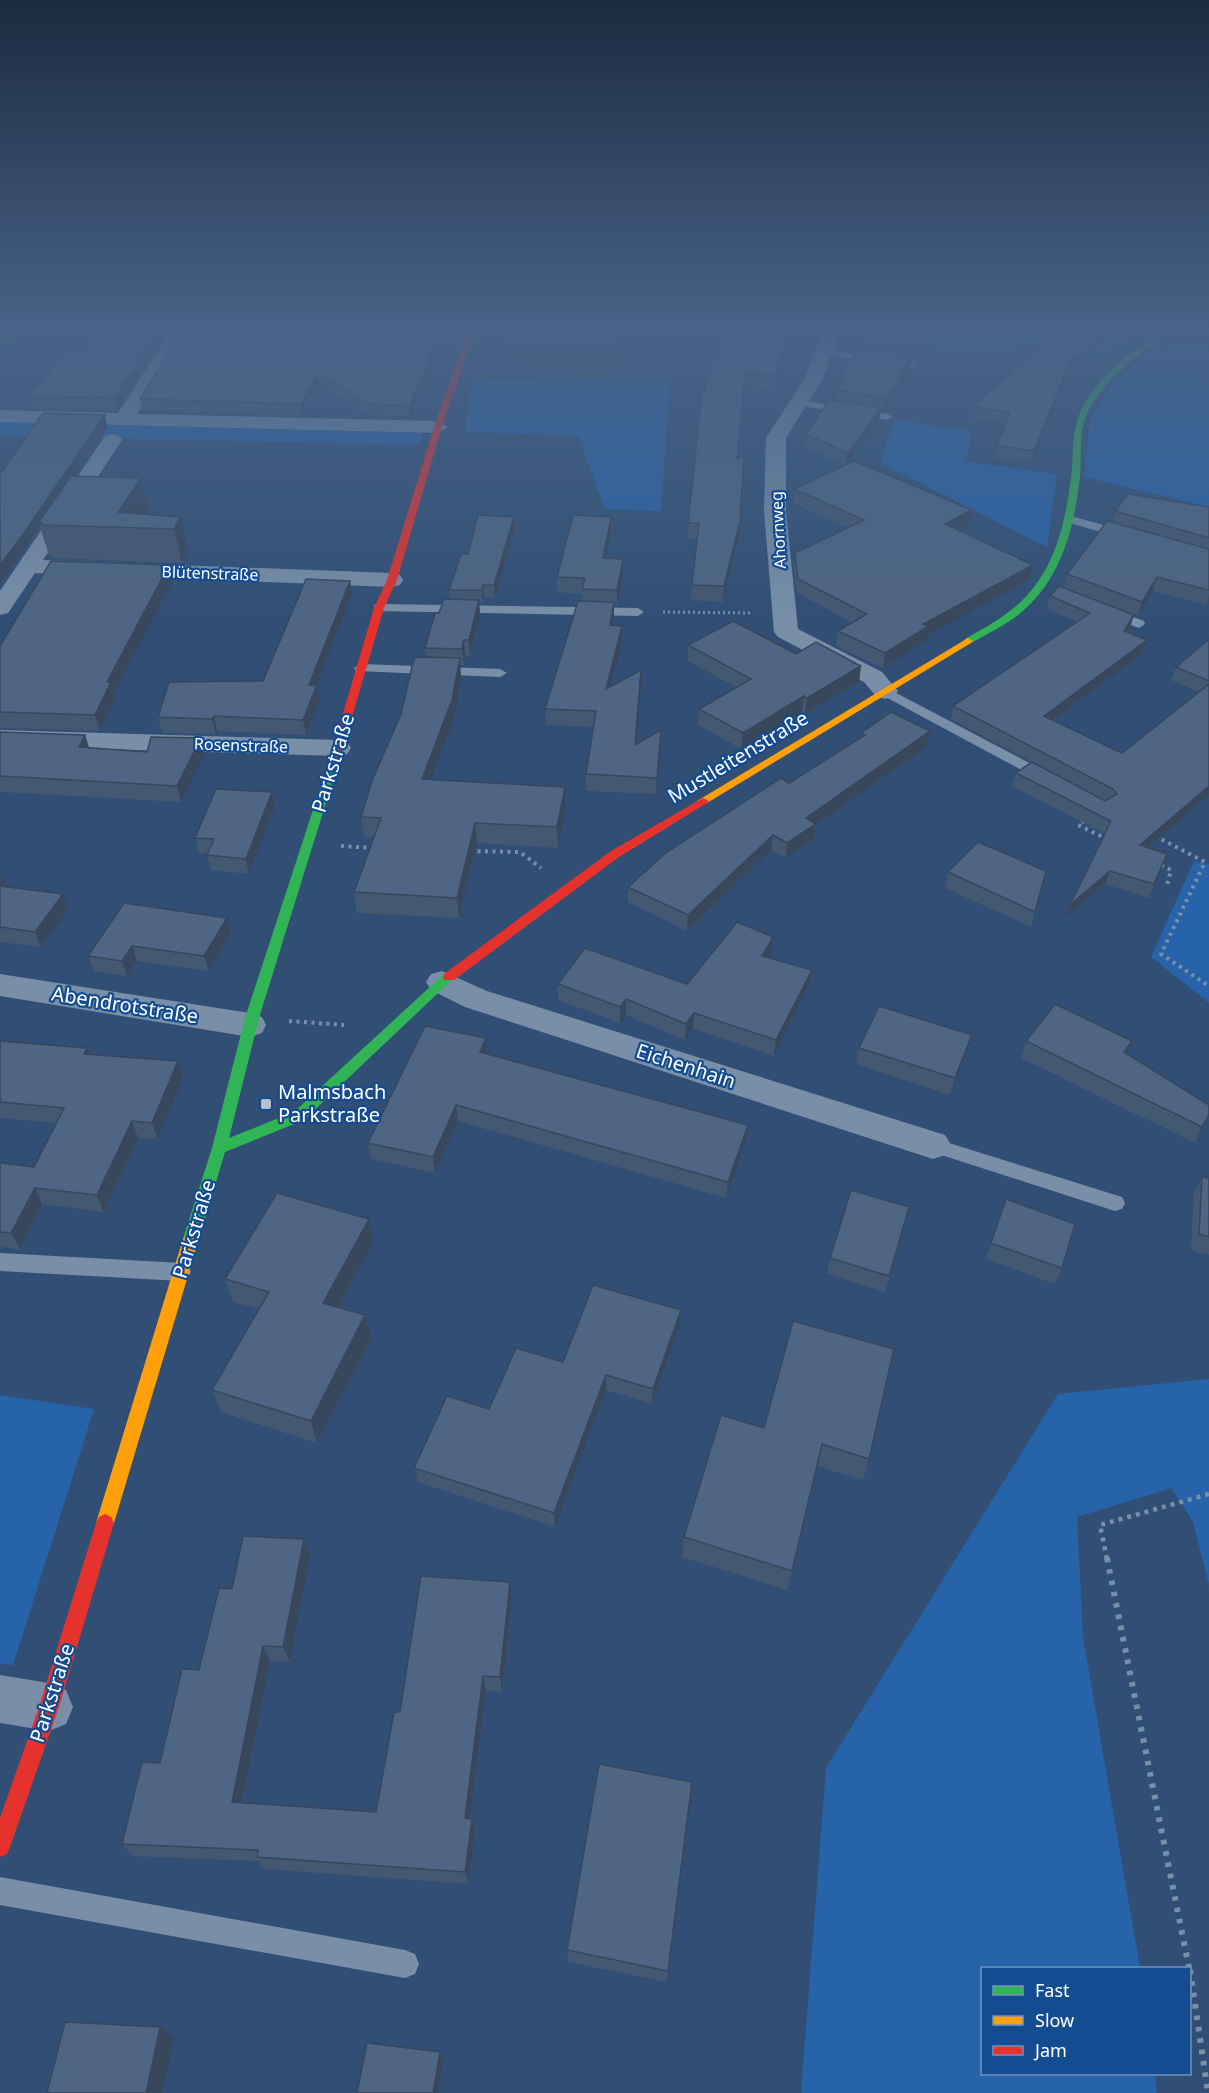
<svg xmlns="http://www.w3.org/2000/svg" width="1209" height="2093" font-family="'Noto Sans',sans-serif">
	<style>
		.green { fill: #2763a8 }
		.lines { fill: none; stroke-linecap: round; stroke-linejoin: round }
		.stream { fill: #365e8f; fill-rule: evenodd }
		.path-far4 { stroke: #788fa7; stroke-width: 2; stroke-dasharray: 1.5 3; stroke-linecap: butt }
		.path-far3 { stroke: #788fa7; stroke-width: 3; stroke-dasharray: 2 3; stroke-linecap: butt }
		.path-far2 { stroke: #788fa7; stroke-width: 4; stroke-dasharray: 3 4.5; stroke-linecap: butt }
		.path-far1 { stroke: #788fa7; stroke-width: 4.5; stroke-dasharray: 4 5; stroke-linecap: butt }
		.path { stroke: #788fa7; stroke-width: 6; stroke-dasharray: 4.5 7; stroke-linecap: butt }
		.lane { fill: #788fa7; fill-rule: evenodd }
		.street { fill: #788fa7; fill-rule: evenodd }
		.fast { fill: #30b455; fill-rule: evenodd }
		.slow { fill: #ff9f0a; fill-rule: evenodd }
		.jam { fill: #e5322d; fill-rule: evenodd }
		.wall { fill: #435871 }
		.shaded-wall { fill: #37475c }
		.building { fill: #4e6683; stroke: #37475c; stroke-width: 1.5 }
		.poi-dot { fill: #b7c1ce; stroke: #144c91; stroke-width: 2 }
		.labels { text-anchor: middle; stroke-width: 4.5; stroke-linejoin: round; paint-order: stroke }
		.far-street-label { font-size: 16px; fill: #fff; stroke: #144c91 }
		.street-label { font-size: 20px; fill: #fff; stroke: #144c91 }
		.poi-label { font-size: 20px; fill: #fff; stroke: #144c91; text-anchor: start }
	</style>
	<rect width="100%" height="100%" fill="#314f74"/>
	<!-- green -->
	<g class="green">
		<polygon points="880,327 1086,327 1128,338 1103,358 1052,338 1001,353 930,349"/>
		<polygon points="1155,347 1209,348 1209,507 1084,477 1090,419 1115,380"/>
		<polygon points="471,381 670,383 661,511 605,509 578,436 465,432"/>
		<polygon points="894,420 972,431 966,461 1057,474 1047,547 880,463"/>
		<polygon points="0,422 423,433 419,445 0,436"/>
		<polygon points="1194,861 1209,864 1209,1003 1151,957"/>
		<polygon points="1209,1379 1209,1585 1193,1522 1172,1488 1077,1517 1083,1637 1140,1968 982,1968 982,2074 1155,2074 1157,2093 801,2093 826,1768 1058,1394"/>
		<polygon points="0,1395 94,1409 13,1665 0,1664"/>
	</g>
	<g class="lines">
		<!-- stream -->
		<g class="stream">
			<polygon points="1007,327 1056,327 1116,341 1113,343 1050,329 1010,329"/>
			<polygon points="1165,358 1169,358 1188,370 1209,378 1209,382 1184,372 1165,360"/>
		</g>
		<!-- path-far4 -->
		<polyline class="path-far4" points="489,371 542,372 550,370 556,363"/>
		<!-- path-far3 -->
		<polyline class="path-far3" points="663,612 752,613"/>
		<!-- path-far2 -->
		<g class="path-far2">
			<polyline points="1084,821 1078,825 1105,838"/>
			<polyline points="1155,836 1205,862 1161,954 1209,986"/>
			<polyline points="341,846 373,848"/>
			<polyline points="470,851 520,852 541,868"/>
			<polyline points="1161,865 1171,870 1167,885"/>
			<polyline points="289,1021 344,1025"/>
		</g>
		<!-- path-far1 -->
		<polyline class="path-far1" points="1107,1559 1100,1525 1209,1494"/>
		<!-- path -->
		<g class="path">
			<polyline points="1107,1558 1189,1968"/>
			<polyline points="1190,1970 1208,2093"/>
		</g>
		<!-- lane -->
		<g class="lane">
			<polygon points="824,349 912,362 917,365 912,368 821,354 819,352"/>
			<polygon points="800,400 888,414 893,417 888,420 796,405 796,401"/>
			<polygon points="1071,516 1128,532 1130,535 1124,539 1067,522 1065,520"/>
			<polygon points="379,604 638,608 644,612 638,616 374,611 374,605"/>
			<polygon points="1111,609 1144,621 1145,624 1139,628 1106,616 1105,613"/>
			<polygon points="361,664 500,669 507,673 500,677 356,671 354,668"/>
			<polygon points="885,687 1052,775 1054,778 1047,782 1042,781 880,694 878,691"/>
			<polygon points="933,1138 1122,1197 1125,1203 1122,1209 1115,1211 926,1150 923,1145 926,1140"/>
			<polygon points="0,1253 181,1263 188,1266 191,1272 188,1278 181,1281 0,1271"/>
			<polygon points="0,1877 405,1950 415,1954 419,1964 415,1974 405,1978 0,1905"/>
		</g>
		<!-- street -->
		<g class="street">
			<polygon points="173,327 225,329 234,334 225,339 183,338 137,414 438,421 448,427 438,433 0,422 0,410 118,413"/>
			<polygon points="823,327 841,327 823,378 786,438 786,511 798,629 882,672 898,691 894,696 885,699 876,696 864,682 778,637 774,632 764,511 766,438 805,378"/>
			<polygon points="393,332 470,333 479,338 470,343 387,341 384,337"/>
			<polygon points="112,434 119,436 122,440 43,560 392,573 400,575 403,580 400,585 392,587 35,573 8,613 0,615 0,591 105,436"/>
			<polygon points="0,730 338,740 347,742 351,748 347,754 338,756 0,746"/>
			<polygon points="442,971 487,991 945,1135 951,1145 945,1155 933,1159 465,1007 431,990 426,982 431,974"/>
			<polygon points="0,974 250,1013 262,1017 266,1025 262,1033 250,1037 0,996"/>
			<polygon points="0,1675 49,1683 66,1690 73,1707 66,1724 49,1731 0,1723"/>
		</g>
		<!-- fast -->
		<g class="fast">
			<polygon points="17,327 25,327 0,348 0,342"/>
			<path d="M1165,327H1173C1142,356 1107,373 1087,414C1078,433 1082,457 1080,477C1074,529 1061,581 1018,615C1004,626 987,634 971,643H965V639C980,630 997,622 1011,610C1053,578 1065,527 1071,477C1074,458 1071,437 1078,418C1092,379 1133,350 1165,327Z"/>
			<polygon points="334,758 339,761 259,1018 229,1138 294,1112 444,974 454,974 455,977 304,1120 225,1152 199,1239 196,1243 191,1245 186,1243 183,1239 212,1148 245,1018 329,761"/>
		</g>
		<!-- slow -->
		<g class="slow">
			<polygon points="968,638 973,641 971,643 707,803 699,803 697,801"/>
			<polygon points="191,1233 196,1235 199,1239 114,1523 111,1529 105,1532 99,1529 96,1523 183,1239 186,1235"/>
		</g>
		<!-- jam -->
		<g class="jam">
			<polygon points="469,327 477,327 442,427 397,580 384,608 339,761 338,763 330,763 329,761 374,608 387,580 434,427"/>
			<polygon points="703,798 709,801 707,803 619,857 454,980 444,980 443,977 444,974 611,851"/>
			<polygon points="105,1514 111,1517 114,1523 59,1707 10,1847 7,1854 0,1857 0,1818 39,1707 96,1523 99,1517"/>
		</g>
	</g>
	<!-- wall -->
	<g class="wall">
		<polygon points="104,327 117,411 33,409 30,396 81,354"/>
		<polygon points="260,327 444,327 443,330"/>
		<polygon points="631,327 620,365 616,365 614,375 569,374 569,367 504,364 502,330"/>
		<polygon points="791,327 787,350 784,350 774,390 744,387 737,459 739,536 723,602 691,600 697,539 687,538 688,523 704,393"/>
		<polygon points="1065,327 1136,327 1129,331 1117,328 1066,376 1032,463 995,458 997,446 1006,423 969,418 971,407"/>
		<polygon points="1180,327 1209,327 1209,334"/>
		<polygon points="912,335 922,350 915,361 912,361 910,370 887,408 884,411 880,410 879,421 848,464 969,524 958,530 1029,580 928,635 926,641 883,668 836,646 838,631 853,623 797,593 794,567 795,553 848,528 793,503 794,489 844,465 805,447 806,434 835,401 838,381 862,349 863,339"/>
		<polygon points="438,345 428,378 410,417 368,415 319,384 302,415 142,410 140,399"/>
		<polygon points="108,427 75,476 141,478 149,511 147,514 180,517 188,550 182,563 54,558 49,555 40,527 30,543 0,474"/>
		<polygon points="1209,507 1209,595 1206,605 1153,591 1138,616 1090,598 1130,628 1128,633 1147,640 1143,653 1053,720 1122,753 1199,692 1171,680 1176,667 1209,639 1209,795 1148,848 1162,867 1149,898 1105,884 1066,918 1105,834 1012,786 1016,773 1105,801 951,719 953,706 1078,622 1047,609 1050,596 1064,588 1067,574 1112,523 1115,511"/>
		<polygon points="514,517 515,529 495,598 484,598 483,603 479,603 480,615 470,656 465,656 464,665 460,665 461,678 454,720 431,780 565,787 566,807 558,848 477,843 459,918 357,913 354,892 374,837 364,837 361,817 426,657 425,648 439,613 449,599 449,590 468,554"/>
		<polygon points="611,517 611,532 606,558 623,559 623,575 617,605 614,605 614,618 613,625 622,626 622,642 610,687 641,686 636,745 661,730 656,794 586,791 586,774 593,727 546,725 545,709 582,601 582,594 557,592 557,577"/>
		<polygon points="169,565 173,581 114,694 116,698 100,731 0,728 0,646"/>
		<polygon points="350,581 352,595 317,686 320,700 306,735 217,731 216,734 162,733 158,717 263,681"/>
		<polygon points="688,645 796,654 861,666 859,682 805,714 802,712 741,749 698,725 699,709 736,687 688,661"/>
		<polygon points="930,731 927,746 816,825 814,839 786,858 771,850 687,931 628,902 628,887 789,783 860,738 861,733"/>
		<polygon points="0,732 85,735 89,748 205,754 181,802 0,792"/>
		<polygon points="272,792 275,807 249,874 211,870 207,855 208,853 199,853 195,838"/>
		<polygon points="948,872 1035,912 1031,927 945,888"/>
		<polygon points="0,874 1,874 6,887 68,910 41,947 0,942"/>
		<polygon points="227,918 231,932 209,971 137,961 127,976 94,971 88,956"/>
		<polygon points="771,953 768,957 812,970 809,986 774,1056 693,1029 685,1040 626,1015 620,1023 558,1000 558,984 687,984"/>
		<polygon points="972,1035 967,1051 950,1095 856,1064 859,1048"/>
		<polygon points="486,1038 487,1054 746,1141 726,1198 458,1121 435,1173 371,1159 368,1143"/>
		<polygon points="0,1041 87,1048 89,1054 178,1061 183,1078 158,1139 138,1138 104,1212 42,1204 20,1249 0,1247 0,1163 34,1167 56,1123 0,1118"/>
		<polygon points="1026,1041 1205,1124 1195,1143 1021,1058"/>
		<polygon points="1202,1177 1209,1178 1209,1255 1191,1250 1194,1193"/>
		<polygon points="1006,1199 1062,1268 1055,1284 986,1259"/>
		<polygon points="909,1207 885,1292 827,1274 830,1258"/>
		<polygon points="374,1242 339,1307 365,1315 371,1338 317,1443 221,1412 212,1390 259,1309 233,1302 225,1279"/>
		<polygon points="680,1326 652,1404 606,1390 555,1527 418,1482 414,1468 489,1409 563,1362"/>
		<polygon points="721,1415 869,1459 863,1480 817,1466 787,1590 682,1557 684,1537"/>
		<polygon points="310,1556 290,1662 270,1661 243,1803 376,1812 400,1712 512,1598 502,1692 486,1691 470,1819 472,1819 475,1831 469,1884 265,1869 259,1861 133,1856 122,1844 160,1763 199,1670 232,1589"/>
		<polygon points="567,1950 668,1971 666,1982 568,1962"/>
	</g>
	<!-- shaded-wall -->
	<g class="shaded-wall">
		<polygon points="162,327 172,327 117,411 114,398"/>
		<polygon points="622,327 631,327 620,365 621,331"/>
		<polygon points="790,327 791,327 787,350 788,337"/>
		<polygon points="911,327 917,327 905,346 906,334"/>
		<polygon points="1110,327 1118,327 1117,328 1066,376 1032,463 1034,451 1069,364"/>
		<polygon points="1130,327 1136,327 1129,331"/>
		<polygon points="616,331 616,365 614,375 614,341"/>
		<polygon points="437,334 438,345 428,378 410,417 409,406"/>
		<polygon points="785,336 784,350 774,390 775,376"/>
		<polygon points="924,337 922,350 915,361 918,348"/>
		<polygon points="912,357 910,370 887,408 884,411 885,398"/>
		<polygon points="318,373 319,384 302,415 301,404"/>
		<polygon points="881,408 879,421 846,466 848,453"/>
		<polygon points="105,415 108,427 43,524 39,522 40,527 0,584 0,565"/>
		<polygon points="141,478 149,511 138,528 118,512"/>
		<polygon points="972,510 969,524 943,538 945,524"/>
		<polygon points="180,517 188,550 182,563 174,529"/>
		<polygon points="514,517 515,529 495,598 494,585"/>
		<polygon points="611,517 611,532 603,574 603,558"/>
		<polygon points="740,521 739,536 723,602 724,586"/>
		<polygon points="623,559 623,575 617,605 617,590"/>
		<polygon points="169,565 173,581 114,694 116,698 100,731 95,715 107,682"/>
		<polygon points="1033,565 1029,580 928,635 926,641 883,668 885,653 923,624"/>
		<polygon points="1157,577 1153,591 1138,616 1142,602"/>
		<polygon points="350,581 352,595 317,686 320,700 306,735 303,720 309,685"/>
		<polygon points="483,585 484,598 483,603 482,590"/>
		<polygon points="479,600 480,615 470,656 469,640"/>
		<polygon points="614,602 614,618 609,641 610,625"/>
		<polygon points="1134,615 1130,628 1120,644 1124,631"/>
		<polygon points="622,626 622,642 606,705 606,689"/>
		<polygon points="464,640 465,656 464,665 462,649"/>
		<polygon points="1147,640 1143,653 1041,729 1044,716"/>
		<polygon points="460,658 461,678 454,720 424,799 422,779"/>
		<polygon points="861,666 859,682 805,714 807,698"/>
		<polygon points="641,670 641,686 635,762 635,745"/>
		<polygon points="804,696 802,712 741,749 743,733"/>
		<polygon points="214,716 217,731 216,734 212,719"/>
		<polygon points="661,730 661,747 656,794 657,778"/>
		<polygon points="930,731 927,746 816,825 814,839 786,858 787,843 806,818"/>
		<polygon points="85,735 90,751 79,747"/>
		<polygon points="201,738 205,754 181,802 177,786"/>
		<polygon points="1209,786 1209,795 1135,859 1140,845"/>
		<polygon points="565,787 566,807 558,848 557,827"/>
		<polygon points="272,792 275,807 249,874 246,859"/>
		<polygon points="475,823 477,843 459,918 457,898"/>
		<polygon points="773,835 771,850 687,931 688,915"/>
		<polygon points="1110,871 1105,884 1066,918 1070,905"/>
		<polygon points="1,874 8,890 0,886"/>
		<polygon points="63,894 68,910 41,947 35,932"/>
		<polygon points="227,918 231,932 209,971 204,956"/>
		<polygon points="773,937 771,953 760,971 762,956"/>
		<polygon points="132,946 137,961 127,976 122,961"/>
		<polygon points="812,970 809,986 774,1056 776,1040"/>
		<polygon points="626,999 626,1015 620,1023 620,1007"/>
		<polygon points="694,1013 693,1029 685,1040 686,1024"/>
		<polygon points="972,1035 967,1051 950,1095 955,1078"/>
		<polygon points="486,1038 487,1054 480,1052"/>
		<polygon points="1132,1041 1126,1057 1124,1052"/>
		<polygon points="87,1048 93,1064 84,1054"/>
		<polygon points="178,1061 183,1078 158,1139 152,1123"/>
		<polygon points="456,1105 458,1121 435,1173 433,1157"/>
		<polygon points="1209,1115 1205,1124 1195,1143 1202,1127"/>
		<polygon points="132,1121 138,1138 104,1212 97,1195"/>
		<polygon points="748,1125 746,1141 726,1198 728,1182"/>
		<polygon points="35,1188 42,1204 20,1249 11,1233"/>
		<polygon points="369,1219 374,1242 329,1325 323,1303"/>
		<polygon points="681,1310 680,1326 652,1404 653,1389"/>
		<polygon points="365,1315 371,1338 317,1443 311,1421"/>
		<polygon points="606,1375 606,1390 555,1527 554,1513"/>
		<polygon points="304,1539 310,1556 290,1662 283,1647"/>
		<polygon points="510,1582 512,1598 502,1692 500,1677"/>
		<polygon points="263,1646 270,1661 240,1815 232,1802"/>
		<polygon points="483,1676 486,1691 468,1831 465,1818"/>
		<polygon points="472,1819 475,1831 469,1884 465,1872"/>
		<polygon points="160,2027 174,2037 162,2093 146,2093"/>
		<polygon points="440,2052 443,2059 438,2093 433,2093"/>
	</g>
	<!-- building -->
	<g class="building">
		<polygon points="104,327 162,327 114,398 30,396 63,354 81,354"/>
		<polygon points="503,327 622,327 621,331 616,331 614,341 569,339 570,333 502,330"/>
		<polygon points="722,327 790,327 788,337 785,336 775,376 745,373 737,459 744,456 740,521 724,586 692,585 699,523 688,523 702,392 704,393"/>
		<polygon points="877,327 911,327 906,334 924,337 918,348 863,339 869,329 874,330"/>
		<polygon points="1065,327 1110,327 1069,364 1034,451 997,446 1010,412 971,407"/>
		<polygon points="182,330 437,334 427,367 409,406 367,404 318,373 301,404 140,399"/>
		<polygon points="858,349 912,357 889,395 885,398 837,390 843,381 838,381"/>
		<polygon points="829,400 881,408 848,453 806,434"/>
		<polygon points="43,413 105,415 26,530 0,565 0,474"/>
		<polygon points="854,461 972,510 945,524 1033,565 923,624 929,626 885,653 838,631 867,614 798,579 795,553 864,520 794,489"/>
		<polygon points="71,476 141,478 118,512 180,517 174,529 44,525 39,522"/>
		<polygon points="1128,494 1209,507 1209,538 1115,511"/>
		<polygon points="478,515 514,517 494,585 483,585 482,590 449,590 461,554 468,554"/>
		<polygon points="573,515 611,517 603,558 623,559 617,590 582,589 585,578 557,577"/>
		<polygon points="1107,521 1209,549 1209,590 1157,577 1142,602 1067,574"/>
		<polygon points="51,561 169,565 107,682 111,682 95,715 0,712 0,646"/>
		<polygon points="306,579 350,581 309,685 317,685 303,720 214,716 212,719 158,717 169,682 263,681"/>
		<polygon points="1059,586 1134,615 1124,631 1147,640 1044,716 1122,753 1209,684 1209,786 1140,845 1167,854 1154,884 1110,871 1070,905 1111,821 1016,773 1032,762 1105,801 1117,794 1113,789 953,706 1090,613 1050,596"/>
		<polygon points="444,599 479,600 469,640 464,640 462,649 425,648 435,613 439,613"/>
		<polygon points="578,601 614,602 610,625 622,626 606,689 641,670 635,745 661,730 657,778 586,774 596,711 545,709"/>
		<polygon points="733,621 796,654 816,642 861,666 807,698 804,696 743,733 699,709 751,679 688,645"/>
		<polygon points="1209,639 1209,681 1176,667"/>
		<polygon points="422,657 460,658 452,700 422,779 565,787 557,827 475,823 457,898 354,892 381,818 361,817 372,781 401,714 414,658"/>
		<polygon points="891,712 930,731 806,818 816,824 787,843 773,835 688,915 628,887 667,852 781,778 789,783 865,735 861,733"/>
		<polygon points="0,732 85,735 79,747 147,752 151,737 201,738 177,786 0,776"/>
		<polygon points="216,789 272,792 246,859 207,855 214,839 195,838"/>
		<polygon points="978,842 1046,871 1035,912 948,872"/>
		<polygon points="0,886 63,894 35,932 0,927"/>
		<polygon points="124,903 227,918 204,956 132,946 122,961 88,956"/>
		<polygon points="737,922 773,937 762,956 812,970 776,1040 694,1013 686,1024 626,999 620,1007 558,984 585,948 687,984"/>
		<polygon points="1055,1004 1132,1041 1124,1052 1209,1105 1209,1115 1202,1127 1026,1041"/>
		<polygon points="879,1006 972,1035 955,1078 859,1048"/>
		<polygon points="425,1026 486,1038 480,1052 748,1125 728,1182 456,1105 433,1157 368,1143"/>
		<polygon points="0,1041 87,1048 84,1054 178,1061 152,1123 132,1121 97,1195 35,1188 11,1233 0,1232 0,1163 34,1167 64,1108 0,1102"/>
		<polygon points="1202,1177 1209,1178 1209,1237 1199,1234"/>
		<polygon points="851,1190 909,1207 889,1276 830,1258"/>
		<polygon points="277,1193 369,1219 323,1303 365,1315 311,1421 212,1390 269,1292 225,1279"/>
		<polygon points="1006,1199 1075,1224 1062,1268 991,1243"/>
		<polygon points="593,1285 681,1310 653,1389 606,1375 554,1513 414,1468 447,1396 489,1409 516,1348 563,1362"/>
		<polygon points="793,1321 894,1349 869,1459 822,1444 792,1571 684,1537 721,1415 764,1428"/>
		<polygon points="243,1536 304,1539 283,1647 263,1646 232,1802 376,1812 394,1712 400,1712 421,1576 510,1582 500,1677 483,1676 465,1818 472,1819 465,1872 257,1857 258,1850 122,1844 142,1762 160,1763 182,1669 199,1670 219,1588 232,1589"/>
		<polygon points="599,1764 692,1782 668,1971 567,1950"/>
		<polygon points="65,2022 160,2027 146,2093 47,2093"/>
		<polygon points="367,2043 440,2052 433,2093 357,2093"/>
	</g>
	<!-- sky -->
	<linearGradient id="sky" x2="0" y2="1"><stop stop-color="#1b2b40"/><stop offset="0.53" stop-color="#486388"/><stop offset="1" stop-color="#486388" stop-opacity="0"/></linearGradient>
	<rect width="1209" height="620" fill="url(#sky)"/>
	<!-- markers -->
	<rect class="poi-dot" x="260" y="1098" width="12" height="12" rx="3"/>
	<g class="labels">
		<!-- far-street labels -->
		<g class="far-street-label">
			<text transform="translate(778 530) rotate(-93)" y="6">Ahornweg</text>
			<text transform="translate(210 573) rotate(2)" y="6">Blütenstraße</text>
			<text transform="translate(241 745) rotate(2)" y="6">Rosenstraße</text>
		</g>
		<!-- street labels -->
		<g class="street-label">
			<text transform="translate(738 757) rotate(-31)" y="7">Mustleitenstraße</text>
			<text transform="translate(333 763) rotate(-73)" y="7">Parkstraße</text>
			<text transform="translate(125 1005) rotate(9)" y="7">Abendrotstraße</text>
			<text transform="translate(686 1066) rotate(18)" y="7">Eichenhain</text>
			<text transform="translate(194 1229) rotate(-73)" y="7">Parkstraße</text>
			<text transform="translate(52 1693) rotate(-72)" y="7">Parkstraße</text>
		</g>
		<!-- poi labels -->
		<g class="poi-label">
			<text x="278" y="1099">Malmsbach<tspan x="278" dy="23">Parkstraße</tspan></text>
		</g>
	</g>
	<!-- legend -->
	<rect x="981" y="1967" width="210" height="108" fill="#144c91" stroke="#7294bd" stroke-width="1.5"/>
	<rect x="993" y="1986" width="30" height="9" fill="#30b455" stroke="#7294bd" stroke-width="1.5"/>
	<text x="1035" y="1997" font-size="18" fill="#ffffff">Fast</text>
	<rect x="993" y="2016" width="30" height="9" fill="#ff9f0a" stroke="#7294bd" stroke-width="1.5"/>
	<text x="1035" y="2027" font-size="18" fill="#ffffff">Slow</text>
	<rect x="993" y="2046" width="30" height="9" fill="#e5322d" stroke="#7294bd" stroke-width="1.5"/>
	<text x="1035" y="2057" font-size="18" fill="#ffffff">Jam</text>
</svg>
